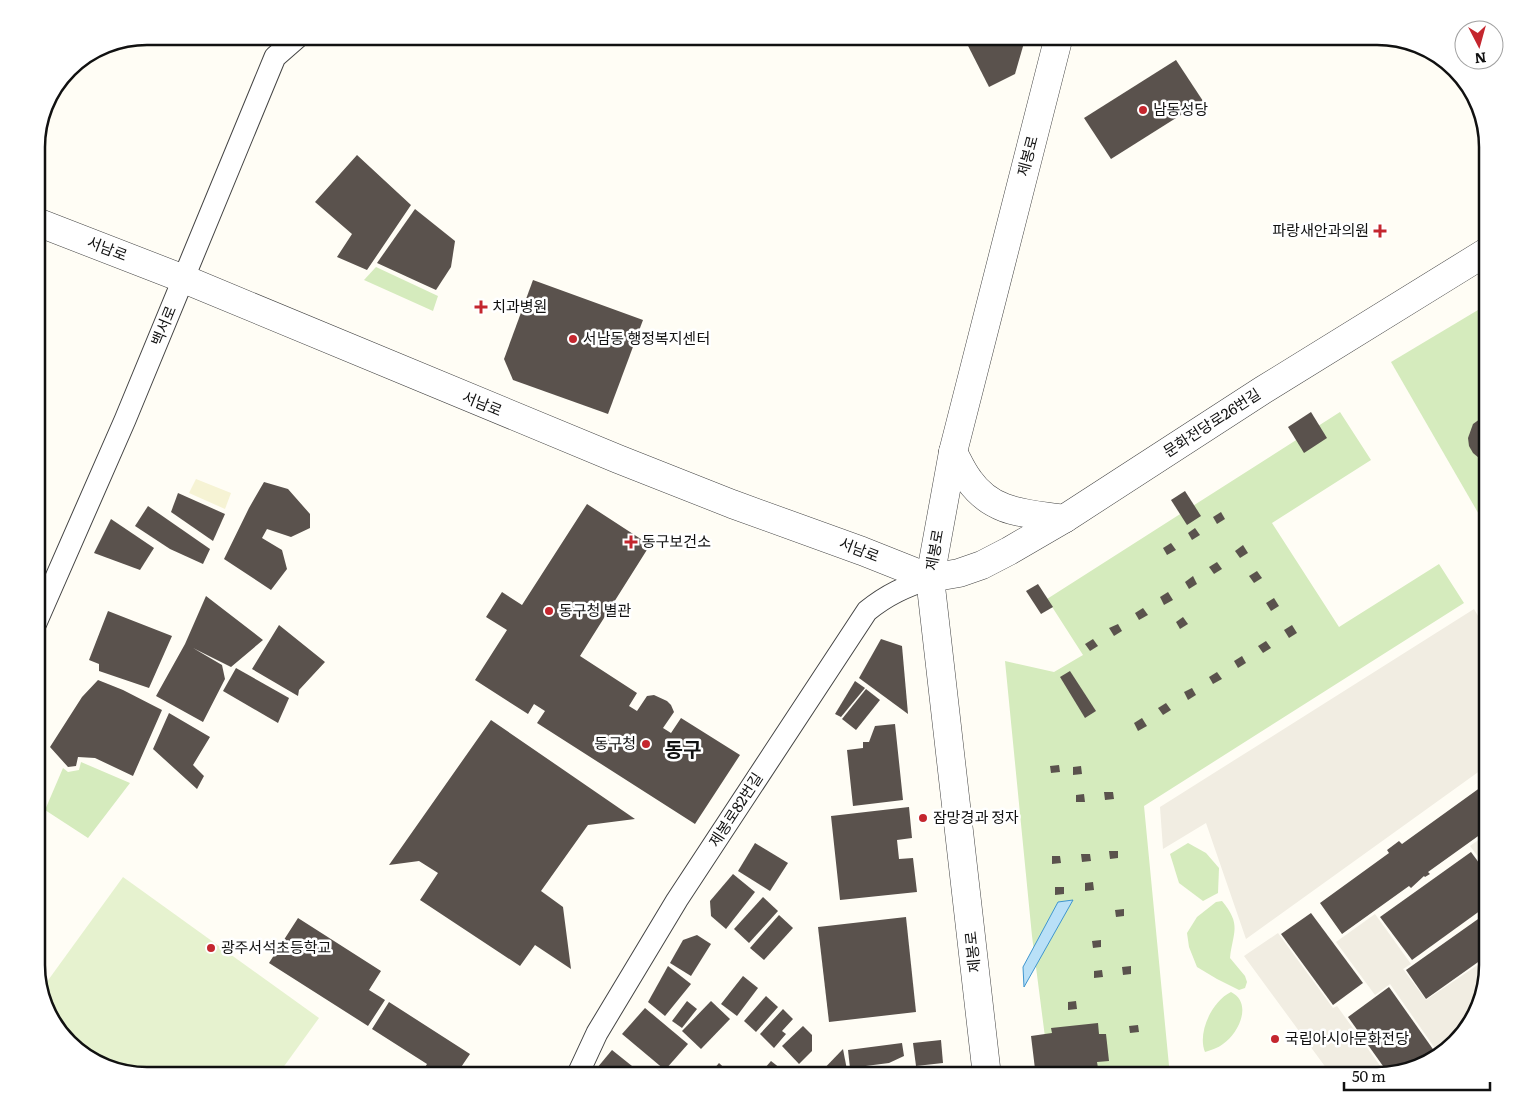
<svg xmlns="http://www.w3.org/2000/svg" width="1524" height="1112" font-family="Literata,'Noto Sans KR',serif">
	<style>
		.farmland { fill: #f6f3d4 }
		.green { fill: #d5ebbd }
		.pitch { fill: #e6f2cf }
		.plaza { fill: #f1ede2 }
		.water { fill: #b9e0f7; stroke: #3f96cf }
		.building { fill: #5a524d }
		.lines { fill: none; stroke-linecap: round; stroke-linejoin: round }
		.minor-casing { stroke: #444; stroke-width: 23 }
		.tertiary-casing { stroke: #444; stroke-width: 29 }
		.minor { stroke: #fff; stroke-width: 21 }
		.tertiary { stroke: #fff; stroke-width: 28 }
		.poi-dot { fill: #c4262e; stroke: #fff; stroke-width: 2 }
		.labels { text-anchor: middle; stroke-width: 5; stroke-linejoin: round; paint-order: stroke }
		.poi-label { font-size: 15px; fill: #111; stroke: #fff; text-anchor: start }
		.street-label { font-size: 15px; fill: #111; stroke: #fff }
		.district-label { font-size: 20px; font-weight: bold; fill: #111; stroke: #fff }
		.rim { fill: none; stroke: #111; stroke-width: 2.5 }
	</style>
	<rect width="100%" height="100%" fill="#fffdf5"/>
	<!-- farmland -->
	<polygon class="farmland" points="196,479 231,493 225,509 189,493"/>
	<!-- green -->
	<g class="green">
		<polygon points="376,267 438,296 433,311 364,280"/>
		<polygon points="1488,304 1488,530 1391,362"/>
		<polygon points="1340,412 1371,460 1272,523 1339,627 1439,564 1464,603 1144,806 1170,1076 1050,1076 1032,936 1005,661 1054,672 1083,655 1047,599"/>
		<polygon points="81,762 130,783 88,838 45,810 63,768 68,772 79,770"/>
		<polygon points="1188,843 1206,853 1219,868 1218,893 1203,901 1179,883 1170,854"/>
		<path d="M1222,901C1242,925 1233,932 1230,958L1245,976L1247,982L1245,988L1239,990L1217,979L1197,967L1189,947L1187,933L1197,917L1216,902Z"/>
		<path d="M1231,992C1253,1003 1239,1033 1223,1044C1218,1048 1211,1050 1205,1052C1197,1033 1212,1001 1231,992Z"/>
		<polygon points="1206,1066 1223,1076 1199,1076 1200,1070"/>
	</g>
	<!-- pitch -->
	<polygon class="pitch" points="123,877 319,1018 277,1076 147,1076 80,1053 48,1014 41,990"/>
	<!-- plaza -->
	<g class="plaza">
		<polygon points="1474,609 1488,633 1488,747 1484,750 1488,756 1488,765 1246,939 1206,823 1163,849 1160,807"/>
		<polygon points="1488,833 1488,870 1470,846"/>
		<polygon points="1375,914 1411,964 1403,969 1426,1000 1488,958 1488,965 1465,1032 1439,1054 1390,984 1375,995 1336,942"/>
		<polygon points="1278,933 1333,1008 1337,1006 1386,1074 1377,1076 1332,1076 1244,956"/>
	</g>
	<!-- water -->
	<polygon class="water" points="1073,900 1024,987 1023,967 1058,902"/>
	<!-- building -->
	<g class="building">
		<polygon points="963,36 1026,36 1015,74 989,87"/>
		<polygon points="1176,60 1203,101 1111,159 1084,118"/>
		<polygon points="357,155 411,205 367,270 337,257 352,234 315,202"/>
		<polygon points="415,209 455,241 451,267 436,290 377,263"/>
		<polygon points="533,280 643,320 608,414 513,380 504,359"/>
		<polygon points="1311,412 1327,438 1304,453 1288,427"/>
		<polygon points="1488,416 1488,460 1479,458 1473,453 1469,446 1468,438 1473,424 1480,419"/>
		<polygon points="264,482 288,489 310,514 310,528 291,537 267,529 262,538 282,550 287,569 271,590 224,559 249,508"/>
		<polygon points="1185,491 1201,516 1187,525 1171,500"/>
		<polygon points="178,493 225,514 213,541 171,512"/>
		<polygon points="587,504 650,545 580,656 637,693 629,706 637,711 647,696 654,695 667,701 671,705 674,712 663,728 671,733 681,718 740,755 695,824 537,723 545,711 534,704 528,714 475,680 507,630 486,617 502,592 522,605"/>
		<polygon points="148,506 210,549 203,564 170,549 135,526"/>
		<polygon points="1221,512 1225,519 1217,524 1213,517"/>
		<polygon points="111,519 154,548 140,570 94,553"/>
		<polygon points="1195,528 1200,535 1192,540 1188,533"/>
		<polygon points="1171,543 1176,550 1167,555 1163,548"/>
		<polygon points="1243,545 1248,553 1240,558 1235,551"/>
		<polygon points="1217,562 1222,569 1214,574 1209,567"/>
		<polygon points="1257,571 1262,578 1254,583 1249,576"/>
		<polygon points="1193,576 1197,584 1189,589 1185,582"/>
		<polygon points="1038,584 1053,607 1041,614 1026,591"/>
		<polygon points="1168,592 1173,600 1164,605 1160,597"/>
		<polygon points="206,596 263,640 231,667 193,648 222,665 225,679 203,722 156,696 185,644"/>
		<polygon points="1274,598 1279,606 1271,611 1266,603"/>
		<polygon points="1143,608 1148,615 1139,620 1135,613"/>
		<polygon points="108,611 172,636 149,688 99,671 99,664 89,660"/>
		<polygon points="1183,617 1188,624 1180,629 1176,622"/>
		<polygon points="1118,624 1122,631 1114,636 1109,628"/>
		<polygon points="279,625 325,662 299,690 298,696 252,669"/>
		<polygon points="1292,625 1297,633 1289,638 1284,630"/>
		<polygon points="881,639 902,646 908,714 859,678"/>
		<polygon points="1093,639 1098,646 1090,651 1085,644"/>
		<polygon points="1266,641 1271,648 1263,653 1258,646"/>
		<polygon points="1242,656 1246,663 1238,668 1234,661"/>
		<polygon points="236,668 289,698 278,723 223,691"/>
		<polygon points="1070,671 1096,711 1085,718 1060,677"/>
		<polygon points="1217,672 1222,679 1213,684 1209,677"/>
		<polygon points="98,680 123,690 162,710 133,776 95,758 78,757 76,766 68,767 50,747 82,697"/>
		<polygon points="855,681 865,688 841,717 835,714"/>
		<polygon points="1192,688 1196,695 1188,700 1184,692"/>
		<polygon points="866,689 880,700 856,730 842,719"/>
		<polygon points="1166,703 1171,710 1163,715 1158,708"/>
		<polygon points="169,713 210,737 193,765 204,776 197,789 153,749"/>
		<polygon points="1142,718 1147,726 1138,731 1134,723"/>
		<polygon points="491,720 635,819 588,825 541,891 563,907 571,969 535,945 520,966 420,900 438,873 419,861 389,865"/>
		<polygon points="895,724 903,800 853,806 847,750 863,748 863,742 869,742 875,726"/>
		<polygon points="1059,765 1060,772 1051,773 1050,766"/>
		<polygon points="1081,766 1082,774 1073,775 1073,767"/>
		<polygon points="1488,782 1488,829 1428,872 1430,874 1425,877 1424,876 1411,888 1409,886 1342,934 1320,903 1389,853 1387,850 1399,841 1402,844"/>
		<polygon points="1104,792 1113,792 1114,799 1105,800"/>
		<polygon points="1084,794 1085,802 1076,802 1076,795"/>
		<polygon points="909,807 912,838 897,840 899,859 913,858 917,892 840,900 831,816"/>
		<polygon points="755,843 788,863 770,891 738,871"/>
		<polygon points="1109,851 1118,851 1118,858 1110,859"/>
		<polygon points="1471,852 1488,875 1488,905 1412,960 1380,917"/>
		<polygon points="1081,854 1090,854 1091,861 1082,862"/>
		<polygon points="1052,856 1060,856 1061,863 1052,864"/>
		<polygon points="733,874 755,892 726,929 711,916 710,901"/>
		<polygon points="1093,882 1094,890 1085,891 1085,883"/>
		<polygon points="1055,887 1064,887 1064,894 1055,895"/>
		<polygon points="763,897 778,911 749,943 734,929"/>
		<polygon points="1124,909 1124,916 1116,917 1115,910"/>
		<polygon points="1488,912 1488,955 1426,999 1406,970"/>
		<polygon points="1311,913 1363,983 1333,1005 1281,934"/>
		<polygon points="779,915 793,928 764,960 750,948"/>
		<polygon points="906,917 916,1012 829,1022 818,927"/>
		<polygon points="298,918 381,971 369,990 385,1000 368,1026 269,963"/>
		<polygon points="697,935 711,944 691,976 670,963 683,940"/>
		<polygon points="1101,940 1101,947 1093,948 1092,941"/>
		<polygon points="668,966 691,984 665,1016 648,1002"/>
		<polygon points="1131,966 1131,974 1123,975 1122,967"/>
		<polygon points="1102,970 1103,977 1094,978 1094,971"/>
		<polygon points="743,976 758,988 737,1016 721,1004"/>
		<polygon points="1389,987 1435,1052 1415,1067 1388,1073 1348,1017"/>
		<polygon points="766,996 778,1007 756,1032 744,1021"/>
		<polygon points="687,1001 697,1009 682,1028 672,1021"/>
		<polygon points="711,1001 730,1019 701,1049 682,1031"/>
		<polygon points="1076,1001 1077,1009 1068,1010 1068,1002"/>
		<polygon points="389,1002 470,1054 455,1076 420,1076 427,1064 372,1029"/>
		<polygon points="645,1008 688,1044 665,1070 622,1034"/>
		<polygon points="783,1009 793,1019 782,1031 786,1034 774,1048 760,1034"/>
		<polygon points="1098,1023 1099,1034 1106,1034 1109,1061 1097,1062 1098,1068 1052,1073 1052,1067 1035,1069 1031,1036 1052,1033 1051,1028"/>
		<polygon points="1138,1025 1139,1032 1130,1033 1129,1026"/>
		<polygon points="803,1026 812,1035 812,1051 799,1064 782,1046"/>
		<polygon points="941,1040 943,1063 916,1066 913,1043"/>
		<polygon points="902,1043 904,1056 889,1063 850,1068 848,1050"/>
		<polygon points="843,1049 847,1070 842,1076 817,1076"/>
		<polygon points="612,1050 642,1074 640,1076 606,1076 597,1068"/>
		<polygon points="771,1061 790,1076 758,1076"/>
		<polygon points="719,1063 733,1076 708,1076"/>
		<polygon points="946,1069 946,1076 931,1076 930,1071"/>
	</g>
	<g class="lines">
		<!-- minor casing -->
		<g class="minor-casing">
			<g id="minor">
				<polyline points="36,623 125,420 275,57 299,36"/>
				<path d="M577,1076L597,1033L677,900L867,611C888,594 905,587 930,578"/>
			</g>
		</g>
		<!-- tertiary casing -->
		<g class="tertiary-casing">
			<g id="tertiary">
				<polyline points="37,222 184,279 618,459 732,504 862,551 930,578"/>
				<path d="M953,452C958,461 962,471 969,480C993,514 1026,513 1064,519"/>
				<polyline points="930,578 959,573 982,565 1009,551 1064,519 1263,390 1488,251"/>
				<polyline points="987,1076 930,578 953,452 1059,36"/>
			</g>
		</g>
		<!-- minor -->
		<use href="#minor" class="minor"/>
		<!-- tertiary -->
		<use href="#tertiary" class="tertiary"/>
	</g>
	<!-- markers -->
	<g class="poi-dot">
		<circle cx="1143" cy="110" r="5"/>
		<path d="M1377.5 223.5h5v5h5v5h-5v5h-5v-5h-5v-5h5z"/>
		<path d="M478.5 299.5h5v5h5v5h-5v5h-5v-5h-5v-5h5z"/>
		<circle cx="573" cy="339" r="5"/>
		<path d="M628.5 534.5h5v5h5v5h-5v5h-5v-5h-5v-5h5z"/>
		<circle cx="549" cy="611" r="5"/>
		<circle cx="646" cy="744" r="5"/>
		<circle cx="923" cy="818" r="5"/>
		<circle cx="211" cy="948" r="5"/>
		<circle cx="1275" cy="1039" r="5"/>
	</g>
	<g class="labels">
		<!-- poi labels -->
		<g class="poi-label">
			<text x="1153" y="115">남동성당</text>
			<text x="1369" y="236" text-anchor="end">파랑새안과의원</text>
			<text x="492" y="312">치과병원</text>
			<text x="583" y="344">서남동 행정복지센터</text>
			<text x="642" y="547">동구보건소</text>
			<text x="559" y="616">동구청 별관</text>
			<text x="636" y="749" text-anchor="end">동구청</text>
			<text x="933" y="823">잠망경과 정자</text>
			<text x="221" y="953">광주서석초등학교</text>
			<text x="1285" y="1044">국립아시아문화전당</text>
		</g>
		<!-- street labels -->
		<g class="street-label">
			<text transform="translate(1028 156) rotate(-75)" y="5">제봉로</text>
			<text transform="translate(107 249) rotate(21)" y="5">서남로</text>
			<text transform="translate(164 326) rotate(-68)" y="5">백서로</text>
			<text transform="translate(482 404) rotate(22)" y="5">서남로</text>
			<text transform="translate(1212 423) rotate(-33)" y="5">문화전당로26번길</text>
			<text transform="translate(859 550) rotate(21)" y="5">서남로</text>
			<text transform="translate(935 550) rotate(-80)" y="5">제봉로</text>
			<text transform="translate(736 810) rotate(-57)" y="5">제봉로82번길</text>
			<text transform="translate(973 952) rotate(-96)" y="5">제봉로</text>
		</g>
		<!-- district labels -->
		<g class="district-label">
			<text x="683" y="757">동구</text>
		</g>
	</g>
	<!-- crop -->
	<path d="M0 0H1524V1112H0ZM147 45H1377A102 102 0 0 1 1479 147V965A102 102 0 0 1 1377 1067H147A102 102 0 0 1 45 965V147A102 102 0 0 1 147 45Z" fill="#fff" fill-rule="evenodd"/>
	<path class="rim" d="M147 45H1377A102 102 0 0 1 1479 147V965A102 102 0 0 1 1377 1067H147A102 102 0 0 1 45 965V147A102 102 0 0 1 147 45Z"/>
	<!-- north arrow -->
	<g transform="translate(1479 45) rotate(174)"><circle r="24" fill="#ffffff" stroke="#a0a0a0"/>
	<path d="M0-4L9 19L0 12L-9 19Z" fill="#c4262e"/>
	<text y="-8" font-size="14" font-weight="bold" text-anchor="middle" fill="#111111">N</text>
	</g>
	<!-- scale -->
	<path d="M1344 1082v8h146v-8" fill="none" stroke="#111111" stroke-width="2.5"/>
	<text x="1352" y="1082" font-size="15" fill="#111111" stroke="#ffffff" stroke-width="4" paint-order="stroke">50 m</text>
</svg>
